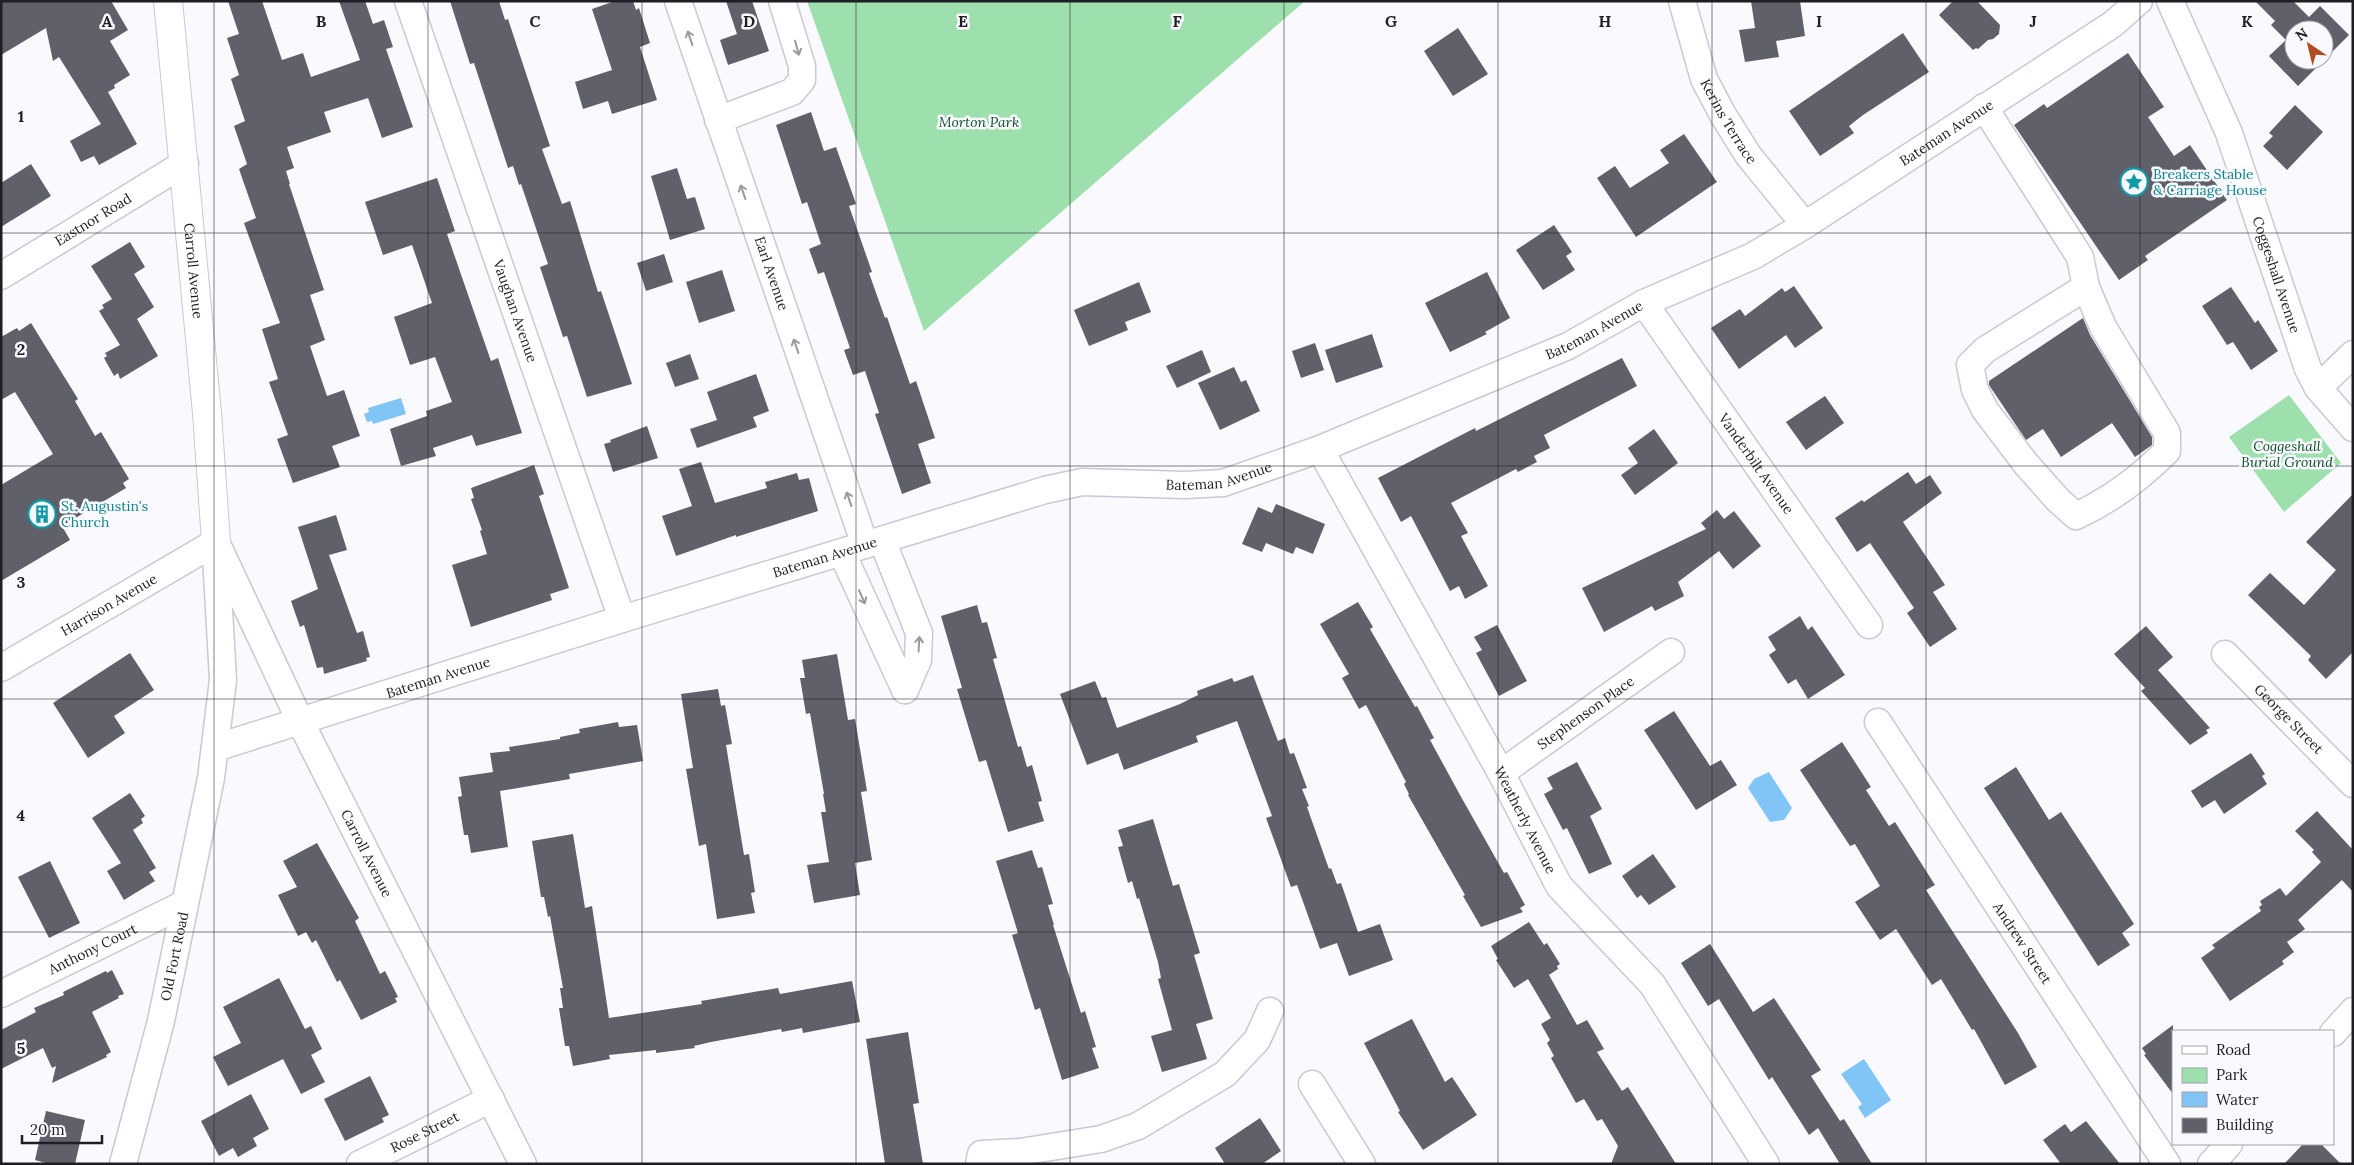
<svg xmlns="http://www.w3.org/2000/svg" width="2354" height="1165" font-family="Lora,serif">
	<style>
		.green { fill: #9de0ae }
		.water { fill: #80c5f6 }
		.building { fill: #5f606a; fill-rule: evenodd }
		.lines { fill: none; stroke-linecap: round; stroke-linejoin: round }
		.minor-casing { stroke: #c8c9d4; stroke-width: 29 }
		.major-casing { stroke: #c8c9d4; stroke-width: 30 }
		.minor { stroke: #fff; stroke-width: 26 }
		.major { stroke: #fff; stroke-width: 28 }
		.oneway { stroke: #9a9a9c }
		.grid { fill: none; stroke: #1e1e23; stroke-width: 1; stroke-opacity: 0.55 }
		.labels { text-anchor: middle; stroke-width: 5; stroke-linejoin: round; paint-order: stroke }
		.street-label { font-size: 14px; fill: #1e1e23; stroke: #f9f9fe }
		.park-label { font-size: 14px; font-style: italic; fill: #0f5029; stroke: #f9f9fe }
		.culture-label { font-size: 14px; fill: #0d838f; stroke: #f9f9fe; text-anchor: start }
		.grid-label { font-size: 16px; text-anchor: middle; font-weight: bold; fill: #1e1e23; stroke: #f9f9fe; stroke-width: 5; stroke-linejoin: round; paint-order: stroke }
	</style>
	<rect width="100%" height="100%" fill="#f9f9fe"/>
	<!-- green -->
	<g class="green">
		<polygon points="807,1 1305,1 924,331"/>
		<polygon points="2289,395 2341,463 2284,512 2229,437"/>
	</g>
	<!-- water -->
	<g class="water">
		<polygon points="401,398 406,414 373,424 372,421 367,422 364,414 369,412 368,408"/>
		<polygon points="1769,772 1792,808 1784,820 1770,822 1748,788 1754,779"/>
		<polygon points="1864,1059 1891,1100 1865,1118 1858,1107 1862,1104 1841,1074"/>
	</g>
	<!-- building -->
	<g class="building">
		<polygon points="1,1 111,1 128,30 110,41 130,75 114,85 115,88 108,92 137,144 99,165 94,156 81,162 70,141 101,124 59,57 53,61 46,28 1,55"/>
		<polygon points="228,1 262,1 282,60 303,53 311,77 360,60 339,1 365,1 373,24 384,20 393,47 386,49 413,127 382,138 368,98 324,112 331,132 287,147 294,168 286,171 290,184 289,184 324,290 310,295 325,340 310,346 327,396 344,390 360,436 332,446 340,467 293,483 277,439 288,435 269,382 278,379 262,329 280,323 244,223 256,218 239,169 247,164 234,126 245,121 231,79 239,75 227,38 239,34"/>
		<polygon points="450,1 499,1 505,20 508,19 550,146 542,149 562,204 570,201 598,292 601,291 632,384 587,397 567,336 563,337 540,267 548,264 521,184 519,185 513,166 508,168 474,63 470,64"/>
		<polygon points="615,1 633,1 636,10 639,8 650,43 640,47 657,100 612,114 608,101 583,109 575,82 612,70 592,9"/>
		<polygon points="726,1 752,1 769,51 728,65 720,40 737,34"/>
		<polygon points="1751,1 1800,1 1805,36 1776,41 1779,57 1745,62 1739,30 1755,28"/>
		<polygon points="1953,1 1977,1 2000,25 1999,34 1993,39 1988,40 1978,49 1976,48 1973,50 1939,15"/>
		<path d="M2255,1H2293L2309,17L2320,6L2349,35L2298,86L2269,56L2286,40L2271,25L2275,21ZM2294,30H2324V60H2294Z"/>
		<polygon points="1458,28 1488,74 1453,96 1424,51"/>
		<polygon points="1903,33 1929,72 1863,115 1849,126 1854,133 1820,156 1789,111"/>
		<polygon points="2128,53 2164,107 2148,117 2174,156 2190,145 2227,200 2145,256 2148,260 2119,280 2014,125 2044,104 2047,108"/>
		<polygon points="2295,105 2323,132 2287,170 2263,146 2273,136 2269,133"/>
		<polygon points="811,112 824,151 836,147 856,204 849,206 872,272 869,273 885,318 887,317 910,384 916,381 935,438 918,444 931,483 902,494 875,414 879,413 865,371 853,375 844,350 850,348 824,272 818,274 809,249 821,244 807,202 802,204 776,125"/>
		<polygon points="1684,134 1717,182 1636,237 1597,178 1615,166 1630,188 1669,163 1660,150"/>
		<polygon points="31,164 51,196 1,227 1,183"/>
		<polygon points="677,168 687,199 695,197 705,229 670,240 651,176"/>
		<polygon points="437,178 455,231 447,234 491,361 498,358 522,433 476,446 472,435 433,448 436,456 401,466 390,429 427,416 426,411 452,402 435,357 410,365 394,317 432,303 412,245 383,255 365,202"/>
		<polygon points="1554,225 1572,252 1566,256 1575,270 1543,290 1516,250"/>
		<polygon points="130,242 145,267 134,274 154,307 137,319 158,356 120,379 118,373 114,376 104,358 107,356 105,353 120,345 99,311 104,308 102,305 112,299 91,266"/>
		<polygon points="664,254 673,282 646,291 637,263"/>
		<polygon points="722,270 735,311 699,323 686,282"/>
		<polygon points="1487,272 1510,318 1485,332 1487,334 1450,352 1425,303"/>
		<polygon points="1139,282 1151,312 1125,322 1128,330 1089,346 1074,310"/>
		<polygon points="1794,286 1823,328 1795,348 1786,335 1739,369 1711,328 1740,309 1745,316 1782,288 1785,292"/>
		<polygon points="2231,287 2255,323 2258,320 2278,351 2251,370 2233,342 2227,345 2202,306"/>
		<polygon points="2083,318 2090,335 2152,437 2152,445 2135,457 2112,423 2061,457 2043,429 2026,440 1989,385 1989,381"/>
		<polygon points="31,323 78,399 75,401 95,436 101,432 129,479 123,483 126,488 62,526 70,540 1,581 1,485 53,454 15,392 1,400 1,337 17,328 19,331"/>
		<polygon points="1372,334 1383,367 1336,383 1325,350"/>
		<polygon points="1315,343 1324,370 1301,378 1292,351"/>
		<polygon points="1202,350 1211,372 1177,388 1166,366"/>
		<polygon points="690,354 699,379 675,387 666,363"/>
		<polygon points="1622,358 1637,386 1544,435 1550,448 1534,456 1537,462 1518,472 1516,469 1451,503 1468,533 1461,536 1488,586 1465,599 1459,586 1450,591 1411,516 1401,522 1378,478 1475,428 1476,431"/>
		<polygon points="1234,367 1241,382 1246,380 1260,411 1220,430 1198,383"/>
		<polygon points="756,374 769,411 753,417 757,427 697,448 690,429 717,420 707,392"/>
		<polygon points="1825,396 1844,423 1806,450 1786,422"/>
		<polygon points="647,426 658,458 613,472 604,444 611,442 610,440"/>
		<polygon points="1654,429 1678,463 1635,495 1621,475 1638,463 1628,448"/>
		<polygon points="701,462 715,503 767,488 765,482 797,473 799,480 809,478 818,511 736,537 736,535 676,556 662,516 692,506 679,469"/>
		<polygon points="534,465 544,494 539,496 569,588 550,594 552,600 471,627 452,565 487,554 480,531 482,530 471,499 474,498 471,488"/>
		<polygon points="1908,472 1916,484 1930,475 1942,493 1903,522 1945,585 1933,592 1957,629 1930,647 1907,613 1914,608 1870,543 1857,552 1835,518 1862,500 1864,502"/>
		<polygon points="2353,494 2353,652 2326,679 2308,660 2311,656 2248,595 2270,573 2304,605 2336,570 2306,542"/>
		<polygon points="1276,504 1325,524 1313,554 1296,547 1293,554 1266,543 1262,552 1242,544 1258,507 1272,513"/>
		<polygon points="1717,510 1724,519 1734,511 1761,546 1733,569 1719,551 1678,582 1684,596 1655,611 1652,606 1604,632 1582,588 1706,529 1701,523"/>
		<polygon points="336,515 347,550 329,555 357,633 363,631 370,657 366,658 367,661 324,674 323,667 317,668 304,625 300,627 291,601 318,589 298,527"/>
		<polygon points="1358,602 1373,627 1370,629 1415,707 1417,706 1434,738 1430,740 1460,795 1504,873 1507,872 1525,905 1520,908 1523,912 1481,927 1463,896 1465,895 1408,795 1409,794 1404,784 1406,782 1366,705 1359,709 1342,678 1349,674 1320,624"/>
		<polygon points="977,605 982,623 987,622 997,658 993,659 1018,747 1021,746 1027,767 1032,765 1042,801 1038,802 1044,821 1008,832 986,760 979,762 957,689 962,688 941,616"/>
		<polygon points="1800,616 1808,630 1812,626 1845,675 1808,699 1796,679 1788,684 1769,655 1776,650 1768,637"/>
		<polygon points="1497,625 1527,681 1499,696 1476,653 1482,650 1474,637"/>
		<polygon points="2146,626 2173,657 2158,670 2210,728 2206,730 2208,733 2190,745 2141,691 2145,688 2114,654"/>
		<polygon points="130,653 154,690 114,716 125,733 88,758 53,703"/>
		<polygon points="837,654 848,720 855,719 867,791 861,792 872,860 855,863 860,895 814,903 807,865 829,862 821,812 826,812 823,794 824,794 810,713 806,714 800,678 805,678 802,660"/>
		<polygon points="1253,675 1278,741 1285,738 1290,754 1294,753 1307,788 1302,789 1309,806 1307,807 1329,869 1331,868 1337,884 1341,883 1358,932 1380,924 1393,960 1349,976 1337,943 1320,949 1297,885 1291,887 1266,818 1272,816 1237,721 1196,736 1198,742 1124,770 1118,753 1087,765 1060,694 1095,681 1102,698 1106,697 1117,728 1180,704 1198,695 1197,691 1232,678 1234,682"/>
		<polygon points="718,689 721,706 725,705 732,744 726,745 744,855 749,854 755,892 751,893 755,913 717,919 706,844 699,846 686,769 693,768 681,694"/>
		<polygon points="1674,711 1710,766 1721,760 1737,785 1696,810 1644,730"/>
		<polygon points="618,722 619,727 637,725 643,761 569,774 570,779 500,791 508,847 471,853 468,835 464,835 458,797 462,796 459,777 493,772 490,753 510,751 509,747 560,739 560,737 580,733 579,729"/>
		<polygon points="1842,742 1871,787 1866,790 1889,826 1895,822 1935,885 1926,890 2018,1033 2037,1067 2005,1085 1974,1029 1972,1030 1941,979 1932,985 1896,929 1880,940 1855,902 1880,886 1855,844 1850,846 1800,770"/>
		<polygon points="2251,753 2265,774 2262,776 2267,784 2224,814 2215,800 2202,808 2191,791"/>
		<polygon points="1577,762 1602,809 1590,816 1612,864 1589,874 1567,828 1563,830 1544,794 1553,789 1547,778"/>
		<polygon points="2016,767 2049,820 2061,812 2134,924 2122,933 2130,945 2098,966 1984,788"/>
		<polygon points="130,793 145,816 141,819 143,823 133,830 156,868 149,872 155,881 124,900 107,871 121,863 92,818"/>
		<polygon points="2317,811 2353,850 2353,892 2342,880 2298,920 2305,929 2287,942 2294,952 2282,961 2284,964 2230,1001 2201,958 2215,948 2212,945 2261,911 2259,907 2262,905 2260,901 2280,888 2286,896 2321,862 2312,852 2314,850 2295,831"/>
		<polygon points="1153,819 1173,886 1179,884 1200,953 1194,955 1213,1019 1196,1024 1207,1059 1162,1072 1151,1036 1172,1030 1158,979 1161,978 1158,962 1139,898 1137,899 1132,881 1128,883 1118,847 1123,846 1118,830"/>
		<polygon points="573,834 585,908 592,906 609,1018 702,1004 701,1001 778,988 780,994 852,981 860,1022 803,1033 802,1028 782,1032 781,1029 711,1042 694,1046 695,1048 656,1053 656,1050 609,1055 610,1059 573,1066 569,1046 565,1046 559,1008 563,1008 560,988 563,988 550,916 548,917 544,897 541,897 532,841"/>
		<polygon points="317,843 359,918 355,921 380,974 385,971 398,997 395,998 397,1002 361,1020 340,980 337,982 316,940 312,943 306,932 298,936 278,895 297,887 283,861"/>
		<polygon points="1032,850 1038,868 1042,867 1053,904 1048,905 1054,925 1053,925 1081,1013 1085,1011 1096,1047 1092,1048 1099,1068 1062,1080 1040,1008 1035,1010 1012,935 1018,933 996,861"/>
		<polygon points="1653,854 1676,887 1649,905 1641,895 1637,898 1622,876"/>
		<polygon points="50,861 80,923 49,938 18,877"/>
		<polygon points="1529,922 1544,945 1547,943 1560,964 1557,966 1558,969 1549,975 1577,1025 1587,1020 1604,1049 1597,1052 1622,1091 1628,1087 1676,1164 1611,1164 1618,1146 1602,1119 1597,1121 1584,1099 1576,1103 1551,1058 1554,1056 1547,1043 1550,1040 1541,1024 1551,1018 1528,979 1514,988 1496,960 1498,959 1491,946"/>
		<polygon points="1710,944 1753,1012 1774,998 1821,1070 1811,1076 1840,1121 1844,1119 1872,1164 1840,1164 1818,1128 1809,1135 1772,1077 1769,1080 1719,999 1708,1006 1681,963"/>
		<polygon points="112,970 124,994 118,996 119,998 92,1012 111,1052 106,1055 107,1057 52,1083 56,1066 52,1068 43,1048 1,1069 1,1030 36,1012 34,1008 64,995 63,992 106,971 107,973"/>
		<polygon points="279,978 305,1029 311,1026 322,1049 311,1055 325,1082 301,1094 283,1059 228,1086 213,1057 241,1043 223,1007"/>
		<polygon points="1412,1019 1445,1082 1452,1077 1477,1115 1423,1150 1398,1112 1400,1111 1364,1043"/>
		<polygon points="2173,1025 2173,1094 2144,1055 2146,1054 2142,1048"/>
		<polygon points="908,1032 919,1103 913,1104 923,1164 885,1164 866,1039"/>
		<polygon points="370,1076 389,1115 382,1118 384,1122 345,1141 324,1099"/>
		<polygon points="251,1094 269,1129 253,1138 257,1146 238,1157 233,1148 219,1156 201,1121"/>
		<polygon points="46,1111 85,1120 75,1164 49,1164 35,1160"/>
		<polygon points="1260,1118 1281,1151 1262,1164 1225,1164 1215,1148"/>
		<polygon points="2086,1121 2120,1164 2061,1164 2043,1140 2065,1124 2071,1132"/>
		<polygon points="2303,1144 2321,1144 2341,1164 2284,1164"/>
	</g>
	<g class="lines">
		<!-- minor casing -->
		<g class="minor-casing">
			<g id="minor">
				<path id="s1" d="M408,1L622,619"/>
				<path id="s2" d="M678,1L865,545"/>
				<path id="s3" d="M1682,1L1704,79L1723,115L1748,155L1805,225"/>
				<path id="s4" d="M2170,1L2229,133L2308,369L2318,388L2353,428"/>
				<polyline points="1984,107 2080,257 2086,287"/>
				<polyline points="718,120 792,92 802,80 802,66 782,1"/>
				<path id="s5" d="M1,276L185,163"/>
				<path d="M2086,287L2103,327L2167,433V451C2140,478 2111,500 2076,516L2058,500L2026,464L1985,410L1975,390L1970,365L1985,350Z"/>
				<path id="s6" d="M1644,303L1869,625"/>
				<polyline points="2318,388 2353,354"/>
				<path id="s7" d="M1320,449L1501,773L1559,886L1652,984L1766,1164"/>
				<polyline points="882,540 919,633 918,660 905,690"/>
				<path id="s8" d="M216,542L300,721L523,1164"/>
				<polyline points="842,553 905,690"/>
				<path id="s9" d="M2225,654L2353,784"/>
				<path id="s10" d="M1,668L216,542"/>
				<path id="s11" d="M1878,722L2167,1164"/>
				<path id="s12" d="M215,748L622,619L1045,490L1082,482L1185,485L1223,483L1320,449L1568,346L1644,303L1753,256L1805,225L2113,24L2139,1"/>
				<path id="s13" d="M1501,773L1671,652"/>
				<path id="s14" d="M1,994L184,904"/>
				<polyline points="2333,1033 2353,1011"/>
				<polyline points="1312,1084 1362,1164"/>
				<path id="s15" d="M123,1164L161,1021L211,778L223,680L216,556"/>
				<path id="s16" d="M360,1164L491,1099"/>
				<polyline points="979,1164 981,1154 1020,1152 1101,1139 1138,1126 1225,1074 1257,1040 1270,1011"/>
				<polyline points="2211,1164 2229,1144"/>
			</g>
		</g>
		<!-- major casing -->
		<g class="major-casing">
			<g id="major">
				<path id="s17" d="M168,1L207,413L216,542"/>
			</g>
		</g>
		<!-- minor -->
		<use href="#minor" class="minor"/>
		<!-- major -->
		<use href="#major" class="major"/>
	</g>
	<!-- one-way arrows -->
	<defs><path id="oneway-shaft" d="M-6 0H5M1.5-3L5.5 0L1.5 3" fill="none" stroke-width="1.6" stroke-linecap="round" stroke-linejoin="round" transform="scale(1.25)"/></defs>
	<g class="oneway">
		<use href="#oneway-shaft" transform="translate(690 38) rotate(-109)"/>
		<use href="#oneway-shaft" transform="translate(797 48) rotate(75)"/>
		<use href="#oneway-shaft" transform="translate(743 192) rotate(-109)"/>
		<use href="#oneway-shaft" transform="translate(796 346) rotate(-109)"/>
		<use href="#oneway-shaft" transform="translate(849 499) rotate(-109)"/>
		<use href="#oneway-shaft" transform="translate(862 597) rotate(66)"/>
		<use href="#oneway-shaft" transform="translate(919 644) rotate(-87)"/>
	</g>
	<!-- grid -->
	<path class="grid" d="M214,1V1164M428,1V1164M642,1V1164M856,1V1164M1070,1V1164M1284,1V1164M1498,1V1164M1712,1V1164M1926,1V1164M2140,1V1164M1,233H2353M1,466H2353M1,699H2353M1,932H2353"/>
	<!-- icons -->
	<defs>
		<g id="sight-ring" transform="scale(1.4375)"><circle r="9.5" fill="#f9f9fe" stroke="#0f9aa8" stroke-width="1.5"/><path d="M0-6L1.8-2.2L6-1.7L2.9 1.2L3.7 5.4L0 3.3L-3.7 5.4L-2.9 1.2L-6-1.7L-1.8-2.2Z" fill="#0f9aa8"/></g>
		<g id="building-ring" transform="scale(1.4375)"><circle r="9.5" fill="#f9f9fe" stroke="#0f9aa8" stroke-width="1.5"/><path d="M-4-6H4V6H1V3H-1V6H-4ZM-2.5-4.3h1.7v1.8h-1.7ZM.8-4.3h1.7v1.8H.8ZM-2.5-1h1.7V.8h-1.7ZM.8-1h1.7V.8H.8Z" fill="#0f9aa8"/></g>
	</defs>
	<g fill-rule="evenodd">
		<use href="#sight-ring" x="2134" y="182"/>
		<use href="#building-ring" x="42" y="514"/>
	</g>
	<g class="labels">
		<!-- street labels -->
		<g class="street-label">
			<text dy="5" stroke="none"><textPath href="#s3" startOffset="130">Kerins Terrace</textPath></text>
			<text dy="5" stroke="none"><textPath href="#s12" startOffset="1855">Bateman Avenue</textPath></text>
			<text dy="5" stroke="none"><textPath href="#s5" startOffset="108">Eastnor Road</textPath></text>
			<text dy="5" stroke="none"><textPath href="#s17" startOffset="271">Carroll Avenue</textPath></text>
			<text dy="5" stroke="none"><textPath href="#s2" startOffset="288">Earl Avenue</textPath></text>
			<text dy="5" stroke="none"><textPath href="#s4" startOffset="294">Coggeshall Avenue</textPath></text>
			<text dy="5" stroke="none"><textPath href="#s1" startOffset="328">Vaughan Avenue</textPath></text>
			<text dy="5" stroke="none"><textPath href="#s12" startOffset="1450">Bateman Avenue</textPath></text>
			<text dy="5" stroke="none"><textPath href="#s6" startOffset="196">Vanderbilt Avenue</textPath></text>
			<text dy="5" stroke="none"><textPath href="#s12" startOffset="1045">Bateman Avenue</textPath></text>
			<text dy="5" stroke="none"><textPath href="#s12" startOffset="639">Bateman Avenue</textPath></text>
			<text dy="5" stroke="none"><textPath href="#s10" startOffset="125">Harrison Avenue</textPath></text>
			<text dy="5" stroke="none"><textPath href="#s12" startOffset="234">Bateman Avenue</textPath></text>
			<text dy="5" stroke="none"><textPath href="#s13" startOffset="104">Stephenson Place</textPath></text>
			<text dy="5" stroke="none"><textPath href="#s9" startOffset="91">George Street</textPath></text>
			<text dy="5" stroke="none"><textPath href="#s7" startOffset="424">Weatherly Avenue</textPath></text>
			<text dy="5" stroke="none"><textPath href="#s8" startOffset="346">Carroll Avenue</textPath></text>
			<text dy="5" stroke="none"><textPath href="#s11" startOffset="264">Andrew Street</textPath></text>
			<text dy="5" stroke="none"><textPath href="#s14" startOffset="102">Anthony Court</textPath></text>
			<text dy="5" stroke="none"><textPath href="#s15" startOffset="214">Old Fort Road</textPath></text>
			<text dy="5" stroke="none"><textPath href="#s16" startOffset="72">Rose Street</textPath></text>
		</g>
		<!-- park labels -->
		<g class="park-label">
			<text x="979" y="127">Morton Park</text>
			<text x="2287" y="451">Coggeshall<tspan x="2287" dy="16">Burial Ground</tspan></text>
		</g>
		<!-- culture labels -->
		<g class="culture-label">
			<text x="2153" y="179">Breakers Stable<tspan x="2153" dy="16">&amp; Carriage House</tspan></text>
			<text x="61" y="511">St. Augustin's<tspan x="61" dy="16">Church</tspan></text>
		</g>
	</g>
	<g class="grid-label">
		<text x="107" y="27">A</text>
		<text x="321" y="27">B</text>
		<text x="535" y="27">C</text>
		<text x="749" y="27">D</text>
		<text x="963" y="27">E</text>
		<text x="1177" y="27">F</text>
		<text x="1391" y="27">G</text>
		<text x="1605" y="27">H</text>
		<text x="1819" y="27">I</text>
		<text x="2033" y="27">J</text>
		<text x="2247" y="27">K</text>
		<text x="21" y="122">1</text>
		<text x="21" y="355">2</text>
		<text x="21" y="588">3</text>
		<text x="21" y="821">4</text>
		<text x="21" y="1054">5</text>
	</g>
	<!-- border -->
	<rect width="2354" height="1165" fill="none" stroke="#1e1e23" stroke-width="5"/>
	<!-- legend -->
	<rect x="2172" y="1030" width="162" height="115" fill="#f9f9fe" stroke="#a1a1a6"/>
	<rect x="2182" y="1046" width="25" height="8" fill="#ffffff" stroke="#a1a1a6"/>
	<text x="2216" y="1055" font-size="15" fill="#1e1e23">Road</text>
	<rect x="2182" y="1068" width="25" height="15" fill="#9de0ae" stroke="#a1a1a6"/>
	<text x="2216" y="1080" font-size="15" fill="#1e1e23">Park</text>
	<rect x="2182" y="1092" width="25" height="15" fill="#80c5f6" stroke="#a1a1a6"/>
	<text x="2216" y="1105" font-size="15" fill="#1e1e23">Water</text>
	<rect x="2182" y="1118" width="25" height="15" fill="#5f606a" stroke="#a1a1a6"/>
	<text x="2216" y="1130" font-size="15" fill="#1e1e23">Building</text>
	<!-- north arrow -->
	<g transform="translate(2309 45) rotate(325)"><circle r="24" fill="#f9f9fe" stroke="#a1a1a6"/>
	<path d="M0-4L9 19L0 12L-9 19Z" fill="#b14b21"/>
	<text y="-8" font-size="14" font-weight="bold" text-anchor="middle" fill="#1e1e23">N</text>
	</g>
	<!-- scale -->
	<path d="M22 1135v8h80v-8" fill="none" stroke="#1e1e23" stroke-width="2.5"/>
	<text x="30" y="1135" font-size="15" fill="#1e1e23" stroke="#f9f9fe" stroke-width="4" paint-order="stroke">20 m</text>
</svg>
